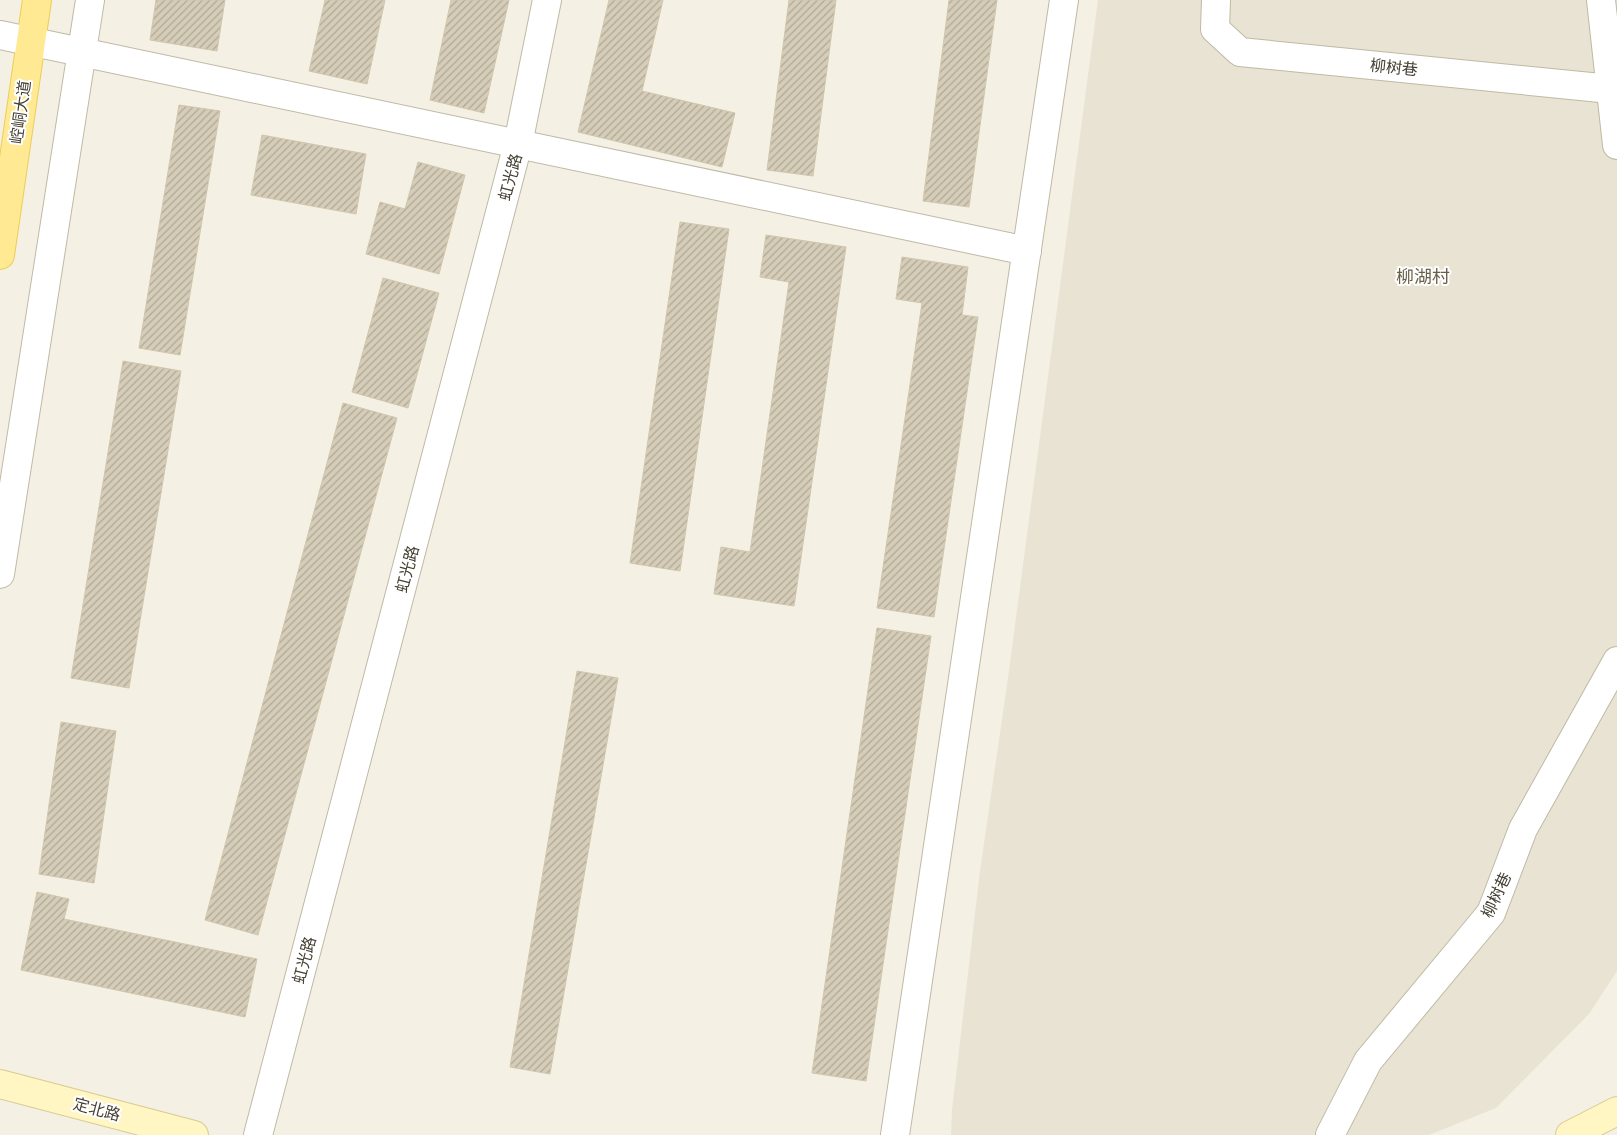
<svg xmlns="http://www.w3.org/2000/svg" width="1617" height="1135" font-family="Overpass,'Noto Sans SC',sans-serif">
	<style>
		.residential { fill: #e8e3d2 }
		.building { fill: url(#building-hatch); stroke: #d1c6ac }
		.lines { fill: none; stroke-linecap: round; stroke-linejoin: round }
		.street-casing { stroke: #c0b9a6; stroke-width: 30 }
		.secondary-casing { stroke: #d7cb90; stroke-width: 30 }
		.primary-casing { stroke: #edcd59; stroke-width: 30 }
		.street { stroke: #fff; stroke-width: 28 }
		.secondary { stroke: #fff6c3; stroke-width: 28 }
		.primary { stroke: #ffe992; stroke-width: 28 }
		.labels { text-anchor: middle; stroke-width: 4; stroke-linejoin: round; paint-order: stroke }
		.street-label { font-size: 16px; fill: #464134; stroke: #fff }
		.neighbourhood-label { font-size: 18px; fill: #6a604a; stroke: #fff }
	</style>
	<defs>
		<pattern id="building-hatch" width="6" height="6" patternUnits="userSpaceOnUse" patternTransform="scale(1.25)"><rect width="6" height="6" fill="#d6cdb9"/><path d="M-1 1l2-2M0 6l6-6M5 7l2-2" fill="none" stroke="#afa897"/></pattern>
	</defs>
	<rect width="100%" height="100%" fill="#f4f0e4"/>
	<!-- residential -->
	<polygon class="residential" points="1098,0 1617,0 1617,971 1589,1014 1496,1108 1429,1135 951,1135 952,1110 980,871 1008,678"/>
	<!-- building -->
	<g class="building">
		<polygon points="156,0 225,0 217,51 150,40"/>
		<polygon points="325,0 385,0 367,84 309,71"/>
		<polygon points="451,0 509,0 484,113 430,100"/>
		<polygon points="609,0 663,0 642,91 735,113 722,167 578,132"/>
		<polygon points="789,0 836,0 813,176 767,170"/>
		<polygon points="949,0 997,0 969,207 923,201"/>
		<polygon points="179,105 220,111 180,355 139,348"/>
		<polygon points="262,135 366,154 356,214 251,195"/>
		<polygon points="418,162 465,175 439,274 366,254 380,202 405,209"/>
		<polygon points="680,222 729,229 680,571 630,563"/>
		<polygon points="766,235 846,247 794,606 714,594 721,547 750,552 789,282 760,277"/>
		<polygon points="902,257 968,267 962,315 978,317 934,617 877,608 922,303 896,299"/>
		<polygon points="383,278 439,293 408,408 352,392"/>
		<polygon points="123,361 181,371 129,688 71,678"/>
		<polygon points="343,403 397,418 258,935 205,920"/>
		<polygon points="877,628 931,636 866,1081 812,1073"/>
		<polygon points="577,671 618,678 550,1074 510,1067"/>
		<polygon points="61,722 116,731 94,883 39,874"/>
		<polygon points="37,892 69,899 64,919 257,959 245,1017 21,970"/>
	</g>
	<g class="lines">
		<!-- street casing -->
		<g class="street-casing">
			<g id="street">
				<polyline points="1216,0 1215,29 1240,52 1611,89"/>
				<polyline points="1601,0 1617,145"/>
				<polyline points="0,35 1027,251"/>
				<polyline points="0,574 90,0"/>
				<polyline points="258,1135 518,144 547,0"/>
				<polyline points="895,1135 1064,0"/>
				<polyline points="1330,1135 1368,1061 1491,913 1523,829 1617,661"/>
			</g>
		</g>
		<!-- secondary casing -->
		<g class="secondary-casing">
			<g id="secondary">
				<polyline points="0,1084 194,1135"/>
				<polyline points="1570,1135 1617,1111"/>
			</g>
		</g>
		<!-- primary casing -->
		<g class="primary-casing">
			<polyline id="primary" points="0,255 37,0"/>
		</g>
		<!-- street -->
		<use href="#street" class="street"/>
		<!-- secondary -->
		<use href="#secondary" class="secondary"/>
		<!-- primary -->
		<use href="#primary" class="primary"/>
	</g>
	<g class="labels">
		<!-- street labels -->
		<g class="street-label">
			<text transform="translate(1394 67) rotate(6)" y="6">柳树巷</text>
			<text transform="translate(20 112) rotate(-82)" y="6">崆峒大道</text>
			<text transform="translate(510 177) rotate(-75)" y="6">虹光路</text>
			<text transform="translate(407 569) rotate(-75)" y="6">虹光路</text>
			<text transform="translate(1496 895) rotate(-65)" y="6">柳树巷</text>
			<text transform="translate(304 960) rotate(-75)" y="6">虹光路</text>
			<text transform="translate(97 1109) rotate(15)" y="6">定北路</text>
		</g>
		<!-- neighbourhood labels -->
		<g class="neighbourhood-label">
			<text x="1423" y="283">柳湖村</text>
		</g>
	</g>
</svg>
